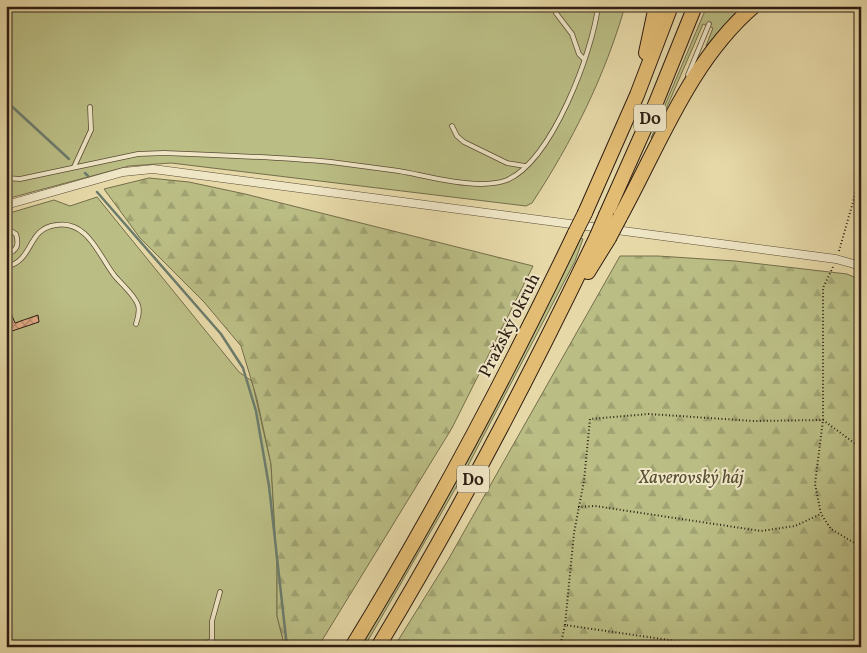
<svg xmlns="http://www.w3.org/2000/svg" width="867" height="653" font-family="Vollkorn,serif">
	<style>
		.green { fill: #babd84; stroke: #746e4b }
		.forest { fill: url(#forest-firs); stroke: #746e4b }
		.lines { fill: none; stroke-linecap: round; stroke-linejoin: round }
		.stream { stroke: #6c7c6c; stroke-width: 2.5 }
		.building { fill: url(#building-cross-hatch); stroke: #2d1e12 }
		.service-casing { stroke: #5b4c37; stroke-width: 5.5 }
		.minor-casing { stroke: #5b4c37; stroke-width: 9 }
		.motorway-casing { stroke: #2d1e12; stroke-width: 16 }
		.path { stroke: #2d1e12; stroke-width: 2; stroke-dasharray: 1 2.5; stroke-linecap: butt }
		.service { stroke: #efe6c6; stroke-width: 4 }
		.minor { stroke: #efe6c6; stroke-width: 8 }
		.motorway { stroke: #e3bc74; stroke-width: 14 }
		.motorway-bridge-casing { stroke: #2d1e12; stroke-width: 16; stroke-linecap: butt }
		.motorway-bridge { stroke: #e3bc74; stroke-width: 14 }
		.labels { text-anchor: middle; stroke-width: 4; stroke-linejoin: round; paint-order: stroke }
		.shield { fill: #efe6c6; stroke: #675a48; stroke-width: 1 }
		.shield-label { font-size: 16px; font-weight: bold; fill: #2d1e12 }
		.street-label { font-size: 18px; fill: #2d1e12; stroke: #efe6c6 }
		.park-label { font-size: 18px; font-style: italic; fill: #574e34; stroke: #efe6c6 }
	</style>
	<defs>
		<pattern id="forest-firs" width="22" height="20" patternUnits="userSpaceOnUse" patternTransform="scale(1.25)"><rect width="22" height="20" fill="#babd84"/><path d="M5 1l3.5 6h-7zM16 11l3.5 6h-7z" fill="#a0a271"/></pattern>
		<pattern id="building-cross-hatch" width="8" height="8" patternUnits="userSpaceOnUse" patternTransform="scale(1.25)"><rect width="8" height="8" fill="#e2aa86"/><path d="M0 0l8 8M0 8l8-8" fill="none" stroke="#b88a6c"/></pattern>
	</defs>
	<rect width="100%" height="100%" fill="#e6d8a7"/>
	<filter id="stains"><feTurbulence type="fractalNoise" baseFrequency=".004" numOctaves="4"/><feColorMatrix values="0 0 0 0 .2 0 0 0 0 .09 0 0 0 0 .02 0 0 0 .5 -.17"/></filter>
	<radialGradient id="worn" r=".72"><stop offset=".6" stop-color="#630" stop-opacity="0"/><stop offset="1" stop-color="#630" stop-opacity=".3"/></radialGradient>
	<!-- green -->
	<g class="green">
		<path d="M6,6H625C605,76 572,142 532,203L526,206L171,163L129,166L6,199Z"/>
		<polygon points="707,6 742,6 706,46 713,28 703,24 653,139 651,138"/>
		<polygon points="97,197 239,372 252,381 271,464 277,566 277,616 285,647 6,647 6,214 54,200 70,206"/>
		<polygon points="580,238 583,239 575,261 462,477 377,625 364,647 359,647"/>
	</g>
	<!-- forest -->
	<g class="forest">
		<polygon points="149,178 189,182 245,194 533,266 452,428 318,647 285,647 284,644 277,616 277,566 271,464 257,399 241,346 204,302 140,238 104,189"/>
		<polygon points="620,256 658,256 735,261 847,274 861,280 861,647 394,647 448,560"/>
	</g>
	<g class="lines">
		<!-- stream -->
		<g class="stream">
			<polyline points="6,101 69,159"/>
			<polyline points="85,173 88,176"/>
			<polyline points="97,192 221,334 243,368 256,411 269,486 287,647"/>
		</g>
	</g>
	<!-- building -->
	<polygon class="building" points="6,301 15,323 38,315 39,322 6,333"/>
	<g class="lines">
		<!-- service casing -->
		<g class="service-casing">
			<g id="service">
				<polyline points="556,13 572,34 579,54 584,59"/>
				<polyline points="688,75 709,24"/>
				<polyline points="452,126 457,136 464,142 507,163 525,166"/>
				<polyline points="74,167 91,130 90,107"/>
				<path d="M6,178L20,179L138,154L164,153C220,155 276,157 331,162C353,165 376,168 399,171C428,176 479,191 507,180C552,161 593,51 598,6"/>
				<path d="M6,228L16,234C19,244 18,251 6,254"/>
				<path d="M6,267C35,260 26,229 56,225C88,220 99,256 114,275C121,284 134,294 138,305C140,312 138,318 136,324"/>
				<polyline points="201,647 212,640 212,621 220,592"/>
			</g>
		</g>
		<!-- minor casing -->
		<g class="minor-casing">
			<polyline id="minor" points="6,205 123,172 153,169 836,259 861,266"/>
		</g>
		<!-- motorway casing -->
		<g class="motorway-casing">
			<g id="motorway">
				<polyline points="646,53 656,6"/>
				<polyline points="585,213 637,95 671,6"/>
				<polyline points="606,215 655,105 695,6"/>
				<path d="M620,217C660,144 690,61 754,6"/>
				<polyline points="588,272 609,238"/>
				<path d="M352,647C434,513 507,375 575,233"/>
				<path d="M378,647C458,514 530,376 597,236"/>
			</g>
		</g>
		<!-- path -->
		<g class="path">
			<polyline points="6,95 8,95"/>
			<polyline points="839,251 861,174"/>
			<polyline points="833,267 823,288 823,420 815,484 821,514 831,529 861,547"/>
			<polyline points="578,507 595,506 761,531 795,526 821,514"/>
			<polyline points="565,625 574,533 584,481 590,419 649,414 754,421 823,420 861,448"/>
			<polyline points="560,647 565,625 717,647"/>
		</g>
		<!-- service -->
		<use href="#service" class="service"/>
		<!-- minor -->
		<use href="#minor" class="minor"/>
		<!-- motorway -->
		<use href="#motorway" class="motorway"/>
		<!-- motorway-bridge casing -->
		<g class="motorway-bridge-casing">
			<g id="motorway-bridge">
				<polyline points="575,233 585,213"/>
				<polyline points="597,236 606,215"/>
				<polyline points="609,238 620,217"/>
			</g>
		</g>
		<!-- motorway-bridge -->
		<use href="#motorway-bridge" class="motorway-bridge"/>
	</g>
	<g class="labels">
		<!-- shield labels -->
		<g class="shield">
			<rect x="634" y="104.5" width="32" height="27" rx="4"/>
			<rect x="457" y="465.5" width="32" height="27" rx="4"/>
		</g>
		<g class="shield-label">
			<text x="650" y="124">D0</text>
			<text x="473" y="485">D0</text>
		</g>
		<!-- street labels -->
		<g class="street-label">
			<text transform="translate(509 325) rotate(-63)" y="6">Pražský okruh</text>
		</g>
		<!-- park labels -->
		<g class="park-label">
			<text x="691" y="483">Xaverovský háj</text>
		</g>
	</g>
	<!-- margin -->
	<rect width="867" height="653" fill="none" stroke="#e6d8a7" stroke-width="25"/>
	<rect x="8" y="8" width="852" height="638" fill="none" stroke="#2d1e12" stroke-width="2.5"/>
	<rect x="12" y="12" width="842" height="628" fill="none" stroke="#2d1e12"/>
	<rect width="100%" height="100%" filter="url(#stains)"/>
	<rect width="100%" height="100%" fill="url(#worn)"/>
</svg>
